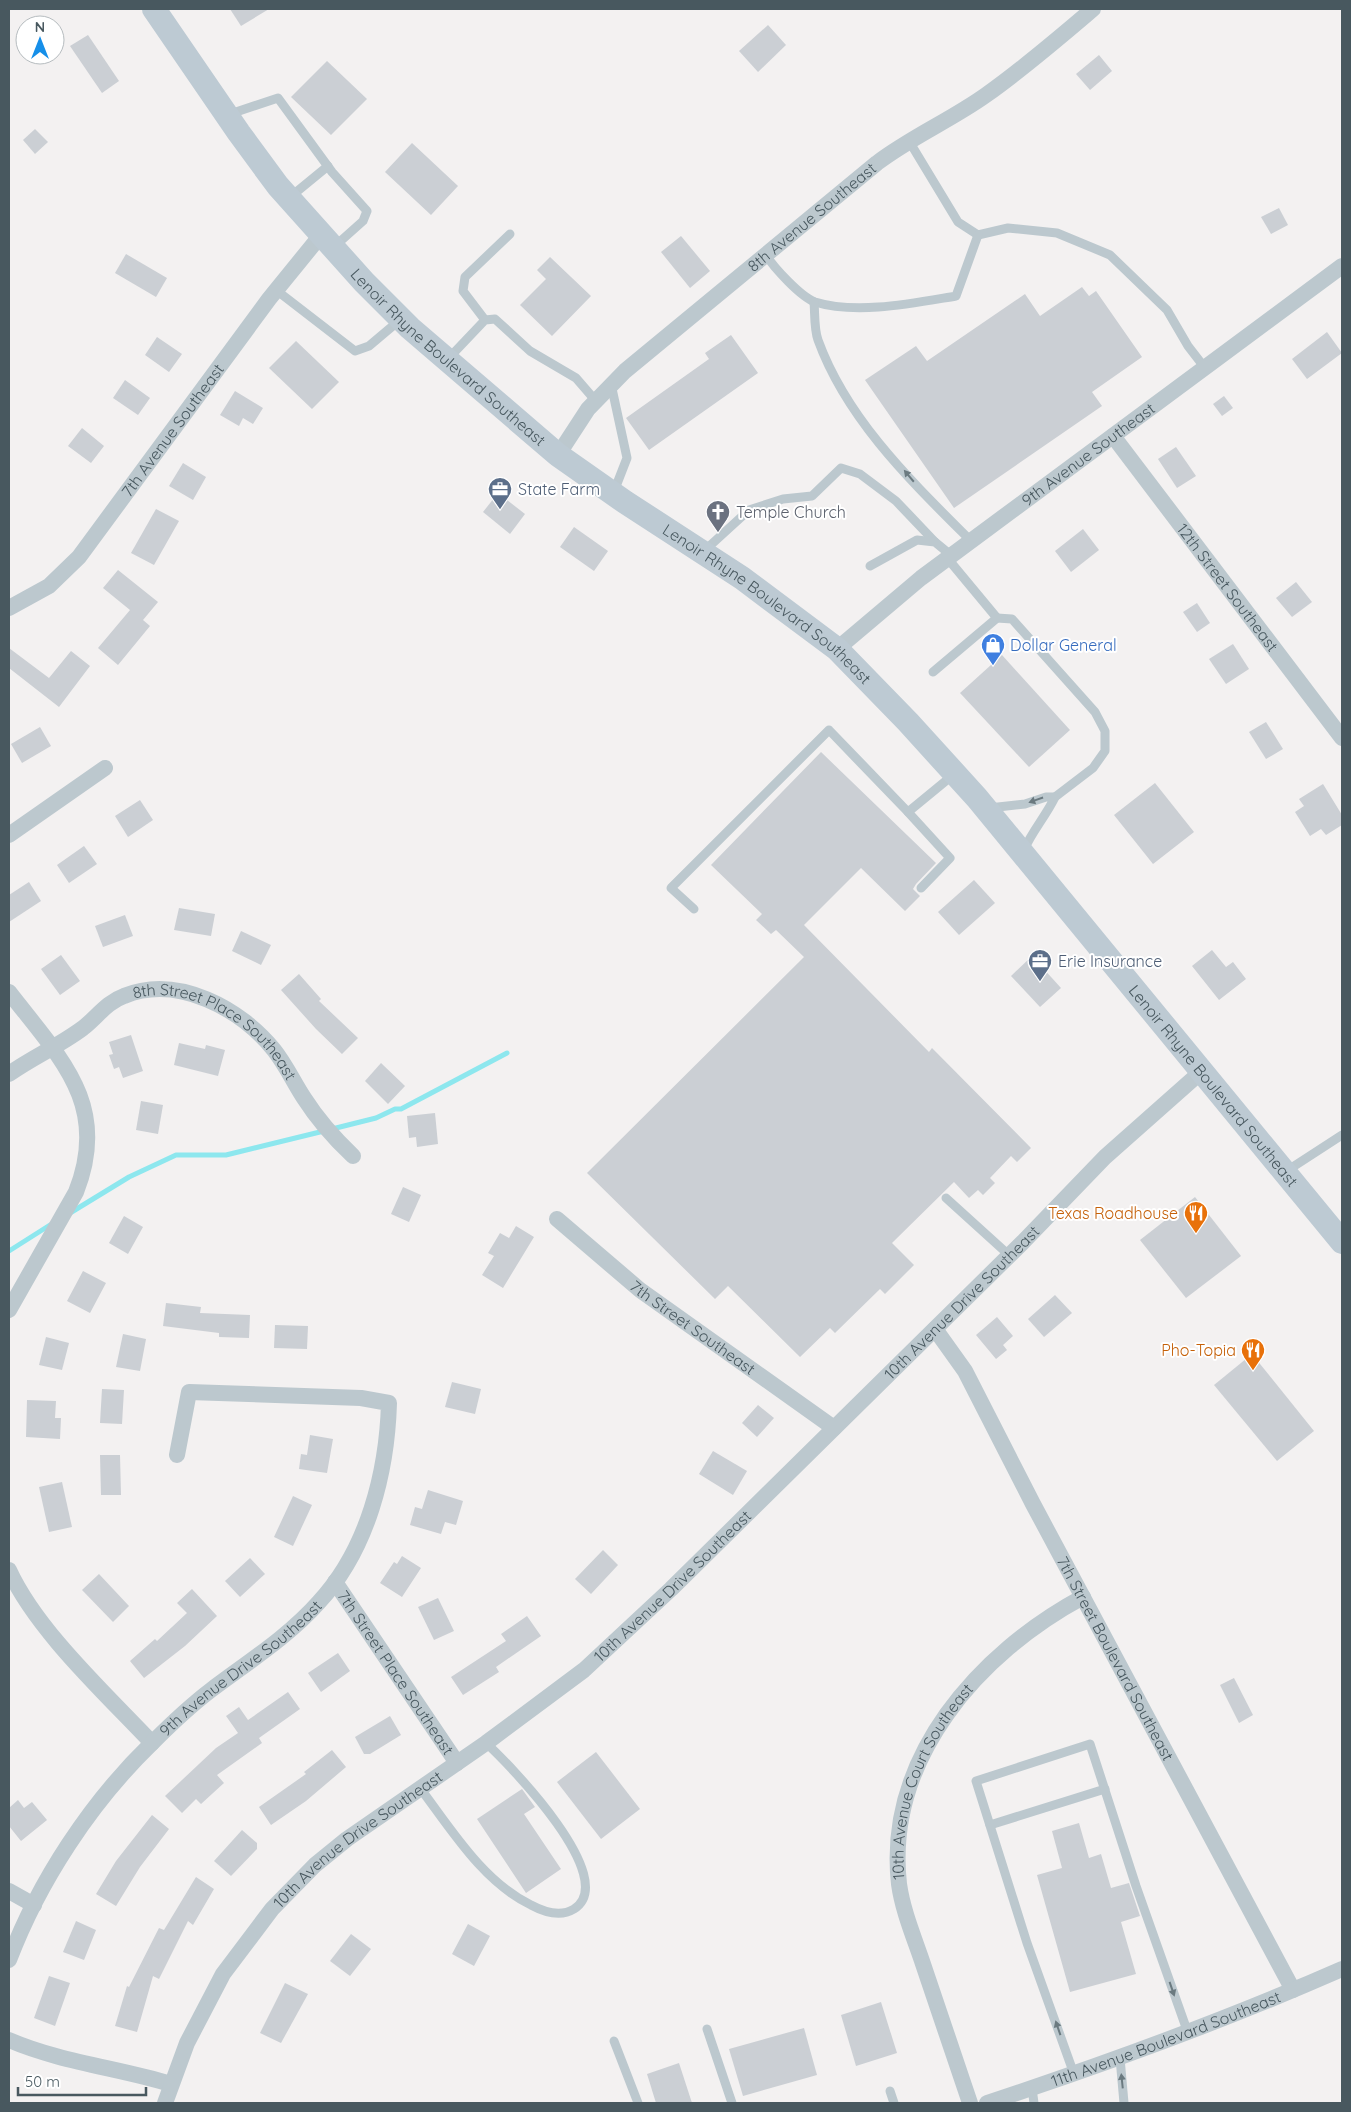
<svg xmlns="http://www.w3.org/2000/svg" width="1351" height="2112" font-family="Quicksand,sans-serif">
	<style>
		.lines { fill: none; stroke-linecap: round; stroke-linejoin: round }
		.stream { stroke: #8de7ee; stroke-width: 5 }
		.building { fill: #cbcfd4 }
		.lane { stroke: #bcc8ce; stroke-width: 9 }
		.street { stroke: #bcc8ce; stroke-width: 16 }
		.secondary { stroke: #bdcad3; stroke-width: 24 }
		.oneway { fill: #6b7a80 }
		.labels { text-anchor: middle; stroke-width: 4; stroke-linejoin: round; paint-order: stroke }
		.street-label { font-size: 16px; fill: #48585f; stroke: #fff }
		.service-label { font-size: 16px; fill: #4e5e75; stroke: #fff; text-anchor: start }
		.worship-label { font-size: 16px; fill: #5b616d; stroke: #fff; text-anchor: start }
		.shop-label { font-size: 16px; fill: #366cbe; stroke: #fff; text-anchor: start }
		.food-label { font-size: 16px; fill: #c56008; stroke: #fff; text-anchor: end }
	</style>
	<rect width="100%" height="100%" fill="#f3f1f1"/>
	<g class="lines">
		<!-- stream -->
		<g class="stream">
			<polyline points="332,1129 376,1118 395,1109 401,1109 507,1053"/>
			<polyline points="70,1213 129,1177 176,1155 226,1155 324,1131"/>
			<polyline points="9,1251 50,1225"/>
		</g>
	</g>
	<!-- building -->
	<g class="building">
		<polygon points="230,9 269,9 241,26"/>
		<polygon points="768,25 786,45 758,72 739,51"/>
		<polygon points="88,35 119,81 102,93 70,46"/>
		<polygon points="1099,55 1112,71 1090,90 1076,74"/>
		<polygon points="327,61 367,99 331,135 291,97"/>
		<polygon points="35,129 48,142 35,154 23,140"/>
		<polygon points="412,143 458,186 431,215 385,172"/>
		<polygon points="1279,208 1288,225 1271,234 1261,217"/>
		<polygon points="681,236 710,271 690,288 661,252"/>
		<polygon points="126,254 167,278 156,297 115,273"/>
		<polygon points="550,257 591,296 552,336 520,305 546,279 537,270"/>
		<polygon points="1082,287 1089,296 1096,291 1142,357 1092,392 1102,406 954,508 865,380 916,346 927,361 1025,294 1040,316"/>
		<polygon points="1327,332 1342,353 1307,379 1292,359"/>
		<polygon points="731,335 758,373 649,450 626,418 709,359 705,353"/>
		<polygon points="157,337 182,354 169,372 145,355"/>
		<polygon points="296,341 339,382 312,409 269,368"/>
		<polygon points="125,380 150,398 138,415 113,398"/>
		<polygon points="235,391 263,408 253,424 243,418 239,426 220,415"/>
		<polygon points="1224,396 1233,408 1222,416 1213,404"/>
		<polygon points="82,428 104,446 91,463 68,446"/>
		<polygon points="1176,447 1196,476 1177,488 1158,459"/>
		<polygon points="183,463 206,477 193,500 169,486"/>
		<polygon points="498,493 525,514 510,534 483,512"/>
		<polygon points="156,509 179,521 154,565 131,553"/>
		<polygon points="574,527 608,551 594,571 560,547"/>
		<polygon points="1083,529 1099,550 1071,572 1055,551"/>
		<polygon points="118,570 158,602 143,620 150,626 118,665 98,648 130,610 103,588"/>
		<polygon points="1296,582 1312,602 1292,617 1276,598"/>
		<polygon points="1197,603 1210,623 1197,632 1183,612"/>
		<polygon points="1233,644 1249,669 1226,684 1209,659"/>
		<polygon points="9,648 49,678 71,651 90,666 59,707 9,668"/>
		<polygon points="1002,655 1070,730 1029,767 960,693"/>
		<polygon points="1266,722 1283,749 1266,759 1249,732"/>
		<polygon points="40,727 51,746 22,763 11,744"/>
		<polygon points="821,752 936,863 916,884 913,889 920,896 905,911 861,868 804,925 929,1052 932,1048 1031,1148 1017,1162 1011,1156 990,1178 995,1183 983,1195 978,1190 969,1198 954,1182 892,1243 914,1265 885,1294 880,1289 835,1333 830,1328 800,1357 728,1286 715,1299 587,1173 804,957 776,930 771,934 756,920 762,914 711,865"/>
		<polygon points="1155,783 1194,832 1153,864 1114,815"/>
		<polygon points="1323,784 1342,815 1342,825 1326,835 1321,829 1310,836 1295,812 1304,806 1299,799"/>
		<polygon points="140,800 153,820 128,837 115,816"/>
		<polygon points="84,846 97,864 69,883 57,865"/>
		<polygon points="974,880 995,903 959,935 938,912"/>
		<polygon points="29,882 41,901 9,922 9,895"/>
		<polygon points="179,908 215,914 211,936 174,930"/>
		<polygon points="125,915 133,936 103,947 95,926"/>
		<polygon points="241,931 271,945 261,965 232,951"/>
		<polygon points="1212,950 1226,967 1233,962 1246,979 1219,1000 1192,966"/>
		<polygon points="61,955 80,981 60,995 41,969"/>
		<polygon points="1032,956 1061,988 1040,1007 1011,976"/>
		<polygon points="299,974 321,999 319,1001 358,1038 342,1054 316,1029 281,990"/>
		<polygon points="131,1035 143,1071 123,1078 119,1067 114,1069 109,1055 113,1054 109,1042"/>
		<polygon points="179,1043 205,1049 206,1045 225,1050 218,1076 174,1065"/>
		<polygon points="381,1063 405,1086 388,1104 365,1081"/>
		<polygon points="141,1101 163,1105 158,1134 136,1130"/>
		<polygon points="435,1113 438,1144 417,1147 416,1137 409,1138 407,1116"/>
		<polygon points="403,1187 421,1195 409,1222 391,1214"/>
		<polygon points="1195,1197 1241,1256 1186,1298 1140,1240"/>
		<polygon points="124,1216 143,1227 128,1254 109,1243"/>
		<polygon points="516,1226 534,1237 503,1288 482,1275 494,1256 488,1253 500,1233 509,1238"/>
		<polygon points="83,1271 106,1283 90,1313 67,1301"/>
		<polygon points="1055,1295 1072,1313 1044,1337 1028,1319"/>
		<polygon points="166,1303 201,1307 200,1313 250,1315 249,1338 219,1337 219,1333 163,1326"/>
		<polygon points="997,1317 1013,1336 1003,1345 1007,1350 996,1359 976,1335"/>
		<polygon points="275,1325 308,1326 307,1349 274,1348"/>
		<polygon points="123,1334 146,1339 140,1371 116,1367"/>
		<polygon points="46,1337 69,1343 62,1370 39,1365"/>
		<polygon points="1252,1354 1314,1431 1277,1461 1214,1385"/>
		<polygon points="452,1382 481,1389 475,1414 445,1407"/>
		<polygon points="102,1389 124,1390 122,1424 100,1423"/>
		<polygon points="27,1400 56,1401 55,1418 61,1418 60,1439 26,1437"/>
		<polygon points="758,1405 774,1418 757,1437 742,1423"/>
		<polygon points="310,1435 333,1439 327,1473 299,1469 301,1454 307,1455"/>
		<polygon points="713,1451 747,1471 733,1495 699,1474"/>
		<polygon points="100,1455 120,1455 121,1495 101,1495"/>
		<polygon points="62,1482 72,1527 49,1532 39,1487"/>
		<polygon points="428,1490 463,1501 456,1525 445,1522 441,1534 410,1525 415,1507 422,1509"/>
		<polygon points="293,1496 312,1505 293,1546 274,1537"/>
		<polygon points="603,1550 618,1565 591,1594 575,1579"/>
		<polygon points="402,1556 421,1568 402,1597 380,1583 394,1562 397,1564"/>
		<polygon points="250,1558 265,1574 240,1597 225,1581"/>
		<polygon points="99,1574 129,1606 113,1622 82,1590"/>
		<polygon points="192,1589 217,1616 185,1646 144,1678 130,1661 155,1639 157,1641 187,1613 177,1603"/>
		<polygon points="438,1598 454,1631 434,1640 418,1607"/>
		<polygon points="527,1616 541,1636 496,1667 499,1672 463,1695 451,1677 506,1641 501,1634"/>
		<polygon points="338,1653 350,1671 321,1692 308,1673"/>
		<polygon points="1234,1678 1253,1715 1239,1723 1220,1685"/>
		<polygon points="288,1692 300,1709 259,1738 262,1743 217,1775 224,1783 201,1804 196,1799 182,1813 165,1796 216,1748 238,1733 226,1716 239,1707 248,1720"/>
		<polygon points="390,1716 401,1735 370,1754 364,1754 355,1737"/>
		<polygon points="332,1750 346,1767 306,1801 271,1825 259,1807 306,1774 304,1772"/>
		<polygon points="596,1752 640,1809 601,1839 557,1782"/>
		<polygon points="522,1789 535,1807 524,1814 561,1869 526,1893 477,1819"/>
		<polygon points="18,1800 24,1808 32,1802 47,1820 21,1841 9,1826 9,1808"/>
		<polygon points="152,1815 169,1829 140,1867 116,1906 96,1894 116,1861"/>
		<polygon points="1079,1823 1089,1858 1101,1854 1111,1888 1129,1883 1140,1916 1121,1922 1136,1974 1070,1992 1037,1875 1062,1868 1052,1831"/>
		<polygon points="242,1830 257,1843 257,1849 231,1876 214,1861"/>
		<polygon points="196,1877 214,1889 193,1925 188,1921 159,1979 153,1976 137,2032 115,2026 127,1986 129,1987 159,1928 164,1930"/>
		<polygon points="76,1921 96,1930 84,1960 63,1952"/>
		<polygon points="468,1924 490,1936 474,1966 452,1954"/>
		<polygon points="351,1934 371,1949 350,1976 330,1961"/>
		<polygon points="49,1976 70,1983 55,2026 34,2018"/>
		<polygon points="285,1983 308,1994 281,2043 260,2033"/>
		<polygon points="881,2002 897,2053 856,2066 841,2015"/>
		<polygon points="804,2028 817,2075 743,2096 729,2049"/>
		<polygon points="679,2063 692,2103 656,2103 647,2074"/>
	</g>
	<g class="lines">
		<!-- lane -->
		<g class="lane">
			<polyline points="227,115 278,98 332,172 367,211 363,221 335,246"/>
			<polyline points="909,141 958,222 978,235 1008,228 1057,233 1110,255 1167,310 1188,346 1205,368"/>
			<polyline points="289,198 328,166"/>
			<path d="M766,255C774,268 801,297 815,302C857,315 914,303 956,296L978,235"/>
			<polyline points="276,290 355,351 369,346 401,319"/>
			<path d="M814,302C815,313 814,329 818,340C847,420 912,482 971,541"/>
			<polyline points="485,320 463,291 465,277 510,234"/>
			<polyline points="447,360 485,320 495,319 530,351 576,378 595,400"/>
			<polyline points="611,384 627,458 613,494"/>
			<polyline points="703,552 749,510 783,499 812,496 841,468 860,474 896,501 935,542"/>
			<polyline points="870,566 917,540 935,542 952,556"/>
			<polyline points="997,618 1012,619 1095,712 1105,731 1105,751 1093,768 1055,797"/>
			<polyline points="933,672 997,618 948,559"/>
			<path d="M989,808L1025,804L1046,797H1055C1046,816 1032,831 1024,850"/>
			<polyline points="908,812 950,858 921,888"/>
			<polyline points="694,909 671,888 829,730 908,812 953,775"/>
			<polyline points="1285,1172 1342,1135"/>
			<polyline points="946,1198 1010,1256"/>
			<path d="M420,1788C451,1829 483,1882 531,1905C544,1912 561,1917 574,1909C621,1879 510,1765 486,1743"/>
			<polyline points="990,1825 1105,1789"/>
			<polyline points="707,2029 732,2103"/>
			<polyline points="614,2041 638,2103"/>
			<polyline points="1120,2058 1124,2103"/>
			<polyline points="1074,2074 1027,1943 976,1781 1090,1744 1136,1886 1188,2033"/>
			<polyline points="1032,2088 1034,2103"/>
			<polyline points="890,2091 894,2103"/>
		</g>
		<!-- street -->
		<g class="street">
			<path id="s1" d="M1113,436L1342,738"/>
			<path id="s2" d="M558,455L588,409L625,371L877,163C911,137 951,120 986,95C1023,69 1059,38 1093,9"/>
			<path id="s3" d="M9,608L49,586L79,557L269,299L321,235"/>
			<path id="s4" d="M837,649L921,578L1342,266"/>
			<polyline points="9,835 105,768"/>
			<path d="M9,992C59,1057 111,1104 76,1192L9,1310"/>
			<path id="s5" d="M9,1074C33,1057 59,1046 83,1028C97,1017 107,1002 124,996C178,974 241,1009 274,1050C286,1065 294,1083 304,1098C318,1120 335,1139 353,1156"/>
			<path id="s6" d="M557,1219L640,1290L834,1428"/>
			<path id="s7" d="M935,1329L965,1371L1033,1504L1293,1990"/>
			<path d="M9,1570C37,1631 106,1694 152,1743"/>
			<path id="s8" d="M335,1582L457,1763"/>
			<polyline points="9,1891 34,1905"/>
			<path id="s9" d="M9,1960C39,1881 91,1802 152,1743C170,1725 190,1706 211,1690C248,1662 288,1637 319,1602C368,1549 387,1472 389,1403L361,1398L189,1392L177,1455"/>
			<path d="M9,2040C60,2062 118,2068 171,2084"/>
			<path id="s10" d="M165,2103L187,2043L223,1974L272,1909L315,1865L347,1839L486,1743L584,1670L671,1589L1023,1242L1105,1157L1202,1071"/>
			<path id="s11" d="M970,2103C954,2057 939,2010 923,1964C914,1937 903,1912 899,1884C885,1758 979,1653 1083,1597"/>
			<path id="s12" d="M987,2103C1108,2063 1226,2020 1342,1969"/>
		</g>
		<!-- secondary -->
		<path class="secondary" id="s13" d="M154,9L239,133L278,186L364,282L410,328L558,455L625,502L742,578L837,649L908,722L977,798L1342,1242"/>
	</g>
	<!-- one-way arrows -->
	<defs><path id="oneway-solid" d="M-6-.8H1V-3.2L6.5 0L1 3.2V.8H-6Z" transform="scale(1.25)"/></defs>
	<g class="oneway">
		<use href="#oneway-solid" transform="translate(909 476) rotate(-130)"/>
		<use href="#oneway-solid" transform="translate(1036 800) rotate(161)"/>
		<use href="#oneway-solid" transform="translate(1172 1989) rotate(71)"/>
		<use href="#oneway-solid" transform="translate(1058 2028) rotate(-109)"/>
		<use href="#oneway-solid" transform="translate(1122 2081) rotate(-96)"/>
	</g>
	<!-- icons -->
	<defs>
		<g id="office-pin" transform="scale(1.25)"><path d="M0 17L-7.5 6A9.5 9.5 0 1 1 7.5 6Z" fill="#5c6f8a" stroke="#fff"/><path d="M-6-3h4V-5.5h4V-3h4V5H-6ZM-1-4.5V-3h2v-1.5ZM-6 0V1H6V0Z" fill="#fff"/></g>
		<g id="church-pin" transform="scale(1.25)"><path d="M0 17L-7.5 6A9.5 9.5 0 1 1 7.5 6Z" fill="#6b7280" stroke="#fff"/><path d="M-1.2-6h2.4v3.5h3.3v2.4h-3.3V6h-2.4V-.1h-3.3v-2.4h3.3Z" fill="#fff"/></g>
		<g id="shop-pin" transform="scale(1.25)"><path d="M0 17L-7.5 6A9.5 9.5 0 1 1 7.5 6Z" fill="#3f7fe0" stroke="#fff"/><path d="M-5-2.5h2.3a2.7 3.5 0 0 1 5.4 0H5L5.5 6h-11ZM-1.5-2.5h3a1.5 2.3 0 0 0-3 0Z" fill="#fff"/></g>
		<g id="restaurant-pin" transform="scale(1.25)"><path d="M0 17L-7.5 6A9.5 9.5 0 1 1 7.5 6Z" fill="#e8710a" stroke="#fff"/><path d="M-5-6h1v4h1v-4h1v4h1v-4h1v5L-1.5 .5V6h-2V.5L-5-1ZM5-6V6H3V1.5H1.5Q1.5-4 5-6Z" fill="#fff"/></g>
	</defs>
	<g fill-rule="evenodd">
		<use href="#office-pin" x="500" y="489"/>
		<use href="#church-pin" x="718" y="512"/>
		<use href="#shop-pin" x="993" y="645"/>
		<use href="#office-pin" x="1040" y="961"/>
		<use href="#restaurant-pin" x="1196" y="1213"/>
		<use href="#restaurant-pin" x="1253" y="1350"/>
	</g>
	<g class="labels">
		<!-- street labels -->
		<g class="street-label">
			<text dy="6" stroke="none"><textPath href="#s2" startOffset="350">8th Avenue Southeast</textPath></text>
			<text dy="6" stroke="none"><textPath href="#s13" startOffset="458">Lenoir Rhyne Boulevard Southeast</textPath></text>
			<text dy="6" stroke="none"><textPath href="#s3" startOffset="245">7th Avenue Southeast</textPath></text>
			<text dy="6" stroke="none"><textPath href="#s4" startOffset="318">9th Avenue Southeast</textPath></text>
			<text dy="6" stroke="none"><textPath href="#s1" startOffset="190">12th Street Southeast</textPath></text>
			<text dy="6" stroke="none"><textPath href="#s13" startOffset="862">Lenoir Rhyne Boulevard Southeast</textPath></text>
			<text dy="6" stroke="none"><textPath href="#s5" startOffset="246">8th Street Place Southeast</textPath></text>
			<text dy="6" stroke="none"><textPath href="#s13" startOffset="1522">Lenoir Rhyne Boulevard Southeast</textPath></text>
			<text dy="6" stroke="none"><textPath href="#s10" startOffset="1144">10th Avenue Drive Southeast</textPath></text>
			<text dy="6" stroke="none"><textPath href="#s6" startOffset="174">7th Street Southeast</textPath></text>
			<text dy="6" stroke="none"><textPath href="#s10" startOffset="739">10th Avenue Drive Southeast</textPath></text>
			<text dy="6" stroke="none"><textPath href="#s7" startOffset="376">7th Street Boulevard Southeast</textPath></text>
			<text dy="6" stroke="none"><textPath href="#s9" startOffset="378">9th Avenue Drive Southeast</textPath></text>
			<text dy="6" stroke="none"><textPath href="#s8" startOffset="109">7th Street Place Southeast</textPath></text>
			<text dy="6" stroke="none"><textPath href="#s11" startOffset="341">10th Avenue Court Southeast</textPath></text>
			<text dy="6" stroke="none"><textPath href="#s10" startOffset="334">10th Avenue Drive Southeast</textPath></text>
			<text dy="6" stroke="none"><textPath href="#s12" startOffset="190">11th Avenue Boulevard Southeast</textPath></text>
		</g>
		<!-- service labels -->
		<g class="service-label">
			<text x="518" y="495">State Farm</text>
			<text x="1058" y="967">Erie Insurance</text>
		</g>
		<!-- worship labels -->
		<g class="worship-label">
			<text x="736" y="518">Temple Church</text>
		</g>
		<!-- shop labels -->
		<g class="shop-label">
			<text x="1010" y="651">Dollar General</text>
		</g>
		<!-- food labels -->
		<g class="food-label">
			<text x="1178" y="1219">Texas Roadhouse</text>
			<text x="1236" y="1356">Pho-Topia</text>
		</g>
	</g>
	<!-- border -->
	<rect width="1351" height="2112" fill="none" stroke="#48585f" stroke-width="20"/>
	<!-- north arrow -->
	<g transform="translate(40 40)"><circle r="24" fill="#ffffff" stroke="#b6bcbf"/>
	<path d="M0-4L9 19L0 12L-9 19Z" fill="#168fe9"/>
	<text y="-8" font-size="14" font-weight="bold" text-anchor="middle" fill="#48585f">N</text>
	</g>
	<!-- scale -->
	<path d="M18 2087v8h128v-8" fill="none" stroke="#48585f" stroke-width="2.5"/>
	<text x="25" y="2087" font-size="15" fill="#48585f" stroke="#ffffff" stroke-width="4" paint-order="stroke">50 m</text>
</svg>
